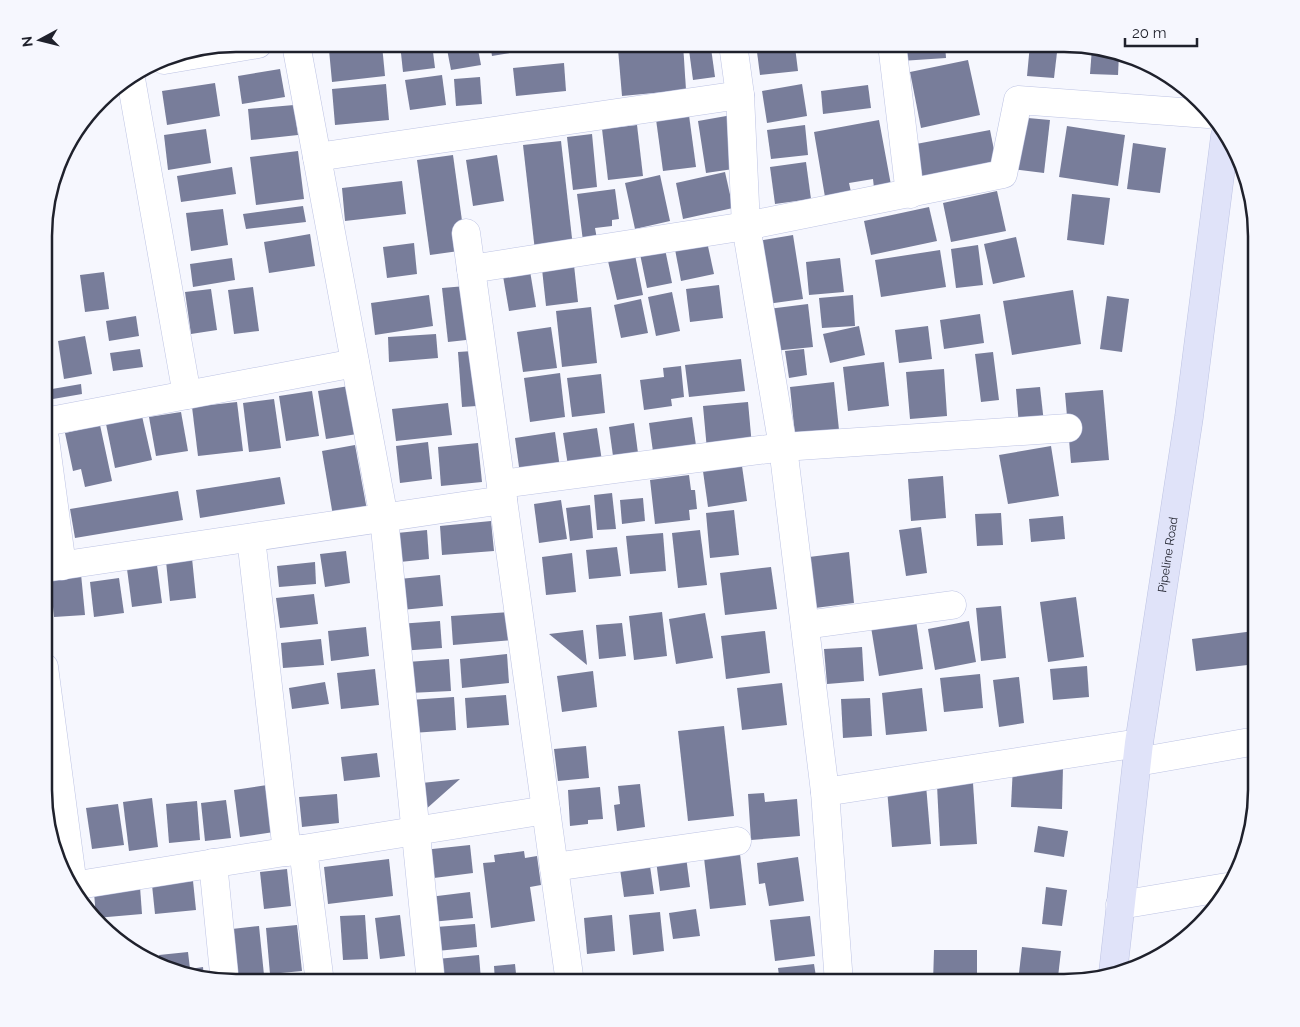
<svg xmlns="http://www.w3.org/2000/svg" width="1300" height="1027" font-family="Raleway,sans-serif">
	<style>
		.building { fill: #787d9a }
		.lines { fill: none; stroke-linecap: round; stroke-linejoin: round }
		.street-casing { stroke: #bdc3e3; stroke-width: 29 }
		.secondary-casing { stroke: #bdc3e3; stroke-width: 29 }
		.street { stroke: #fff; stroke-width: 28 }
		.secondary { stroke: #e0e3f9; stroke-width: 28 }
		.labels { text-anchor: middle; stroke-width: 4; stroke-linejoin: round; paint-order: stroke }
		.street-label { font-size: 12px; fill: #1f212c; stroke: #f6f7fe }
		.rim { fill: none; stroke: #1f212c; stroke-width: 2.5 }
	</style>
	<rect width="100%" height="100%" fill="#f6f7fe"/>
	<!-- building -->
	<g class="building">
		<polygon points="400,44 432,44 435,68 403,72"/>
		<polygon points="446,44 477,44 481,65 451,70"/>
		<polygon points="490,44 521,44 522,51 492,56"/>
		<polygon points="683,44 686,90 622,96 618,49"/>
		<polygon points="900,44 945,44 946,58 901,61"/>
		<polygon points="1030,44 1058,44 1054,78 1027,76"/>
		<polygon points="382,45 385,76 332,82 329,50"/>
		<polygon points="795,47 798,71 760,75 757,52"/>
		<polygon points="711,48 715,77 693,80 689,50"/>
		<polygon points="1092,48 1119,54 1118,75 1090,74"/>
		<polygon points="968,60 980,115 921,128 910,72"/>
		<polygon points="564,63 566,91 516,96 513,68"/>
		<polygon points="280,69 285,97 242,104 238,76"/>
		<polygon points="442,75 446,105 410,110 405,80"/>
		<polygon points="480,77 482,104 456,106 454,79"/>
		<polygon points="215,83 220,116 167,125 162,91"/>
		<polygon points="386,84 389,120 335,125 332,89"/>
		<polygon points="802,84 807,116 767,123 762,91"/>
		<polygon points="868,85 871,108 823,114 821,91"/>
		<polygon points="294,105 298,135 251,140 248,109"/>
		<polygon points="688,108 696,167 663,171 655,112"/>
		<polygon points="732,115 740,168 706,173 698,121"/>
		<polygon points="1017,117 1050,120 1044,173 1012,169"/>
		<polygon points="879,120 891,185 874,188 873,179 849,183 851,192 825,197 814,132"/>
		<polygon points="637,125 643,176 608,180 602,129"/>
		<polygon points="805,125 808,155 771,159 767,130"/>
		<polygon points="1067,126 1125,135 1118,186 1059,177"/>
		<polygon points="206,129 211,163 168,170 164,135"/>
		<polygon points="990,130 997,165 923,180 916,144"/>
		<polygon points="592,134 597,187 573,190 567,137"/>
		<polygon points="561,141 573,247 535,251 523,145"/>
		<polygon points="1133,143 1166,148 1160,193 1127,189"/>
		<polygon points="298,151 304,199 256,205 250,157"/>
		<polygon points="453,155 466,250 430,255 417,160"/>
		<polygon points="497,155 504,201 473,206 466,160"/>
		<polygon points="806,162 811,199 775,204 770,167"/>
		<polygon points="232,167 236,194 181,202 177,176"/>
		<polygon points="725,172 733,208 683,219 676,183"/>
		<polygon points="660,175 670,221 635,229 625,183"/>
		<polygon points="402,181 406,214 345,221 342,188"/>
		<polygon points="615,189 619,219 612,220 612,226 595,228 597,239 583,241 577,194"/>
		<polygon points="997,191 1006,231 951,242 943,203"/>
		<polygon points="1072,194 1110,198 1104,245 1067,240"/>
		<polygon points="303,206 306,222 246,229 243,214"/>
		<polygon points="929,207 937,241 871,255 864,221"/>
		<polygon points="223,209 228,245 191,251 186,213"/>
		<polygon points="310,234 315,266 269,273 264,242"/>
		<polygon points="793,235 803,299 767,304 757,241"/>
		<polygon points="706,237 714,274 681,281 674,244"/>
		<polygon points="1016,237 1025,277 993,284 984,244"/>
		<polygon points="414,243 417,274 387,278 383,247"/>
		<polygon points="978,245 983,285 956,288 951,249"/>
		<polygon points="665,249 672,283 647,288 640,254"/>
		<polygon points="940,250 946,287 881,297 875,260"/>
		<polygon points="635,255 643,295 617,300 608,261"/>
		<polygon points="232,258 235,280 193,287 190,264"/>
		<polygon points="840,258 844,292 809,295 806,262"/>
		<polygon points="574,265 578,302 546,306 542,269"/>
		<polygon points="530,271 536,307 509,311 503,276"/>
		<polygon points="104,272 109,309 85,312 80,275"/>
		<polygon points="478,285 484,338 448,342 442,288"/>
		<polygon points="719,285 723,318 690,322 686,289"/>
		<polygon points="253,287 259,331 234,334 228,290"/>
		<polygon points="211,289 217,330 191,334 185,292"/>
		<polygon points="1073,290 1081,344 1012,355 1003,301"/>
		<polygon points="672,292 680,331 656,336 648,297"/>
		<polygon points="429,295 433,326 375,335 371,303"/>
		<polygon points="853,295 855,326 822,328 819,298"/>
		<polygon points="1107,296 1129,299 1122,352 1100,349"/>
		<polygon points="641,299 648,333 621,338 614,305"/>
		<polygon points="808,304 813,347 773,351 768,309"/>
		<polygon points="591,307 597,363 562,367 556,311"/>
		<polygon points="980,314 984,343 944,349 940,320"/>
		<polygon points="136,316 139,336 109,341 106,321"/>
		<polygon points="859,326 865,355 830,363 823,334"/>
		<polygon points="928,326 932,359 899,363 895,330"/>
		<polygon points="551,327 557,368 523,372 517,332"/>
		<polygon points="436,334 438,358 389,362 388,337"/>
		<polygon points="85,336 92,374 64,379 58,341"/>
		<polygon points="140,349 143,367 113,371 110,353"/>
		<polygon points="804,349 807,375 789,378 785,351"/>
		<polygon points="487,350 492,405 462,407 458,352"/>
		<polygon points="993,352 999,400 981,402 975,354"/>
		<polygon points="741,359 745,391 689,397 685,365"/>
		<polygon points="884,362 889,406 848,411 843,367"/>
		<polygon points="681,366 684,397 671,399 672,406 644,410 640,380 664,377 663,368"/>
		<polygon points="944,369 947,416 910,419 906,372"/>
		<polygon points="560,373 565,417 530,422 524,378"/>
		<polygon points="601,374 605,413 572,417 567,378"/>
		<polygon points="834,382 839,430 795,435 790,387"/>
		<polygon points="81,384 82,394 53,399 52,389"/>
		<polygon points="349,386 357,434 326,439 318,391"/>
		<polygon points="1040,387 1044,423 1019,426 1016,389"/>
		<polygon points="1103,390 1109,460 1071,463 1065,393"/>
		<polygon points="312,391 319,436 286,441 279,396"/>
		<polygon points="274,399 281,448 249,452 243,403"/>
		<polygon points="237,402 243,451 198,456 192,407"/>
		<polygon points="748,402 752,446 707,450 703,406"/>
		<polygon points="448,403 452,435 396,441 392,409"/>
		<polygon points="181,412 188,451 156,456 149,417"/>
		<polygon points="142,416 152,460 115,468 106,424"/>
		<polygon points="692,417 698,460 655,466 649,423"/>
		<polygon points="634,423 638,453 613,456 609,427"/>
		<polygon points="100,425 112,481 85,487 81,469 73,471 65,433"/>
		<polygon points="597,428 602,461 568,466 563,433"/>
		<polygon points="555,432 560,468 520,474 515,438"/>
		<polygon points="428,442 432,479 400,483 396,446"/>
		<polygon points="478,443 482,482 441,486 438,447"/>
		<polygon points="355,445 367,510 333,516 322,451"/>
		<polygon points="1051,446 1059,496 1008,504 999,455"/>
		<polygon points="740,452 747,501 708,507 701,457"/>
		<polygon points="689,475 691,490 695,490 697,509 689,510 690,520 655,524 650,480"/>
		<polygon points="943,476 946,518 911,521 908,479"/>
		<polygon points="280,477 285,504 200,518 196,490"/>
		<polygon points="178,491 183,520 75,538 70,509"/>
		<polygon points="612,493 616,529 597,530 594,495"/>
		<polygon points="643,498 645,521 622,524 620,500"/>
		<polygon points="561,500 567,539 539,543 534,504"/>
		<polygon points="590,505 593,538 570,541 566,508"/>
		<polygon points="734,510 739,555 710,558 706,513"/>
		<polygon points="1001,513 1003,545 977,546 975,514"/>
		<polygon points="1063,516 1065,539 1031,542 1029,519"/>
		<polygon points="491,521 494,551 442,555 440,526"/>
		<polygon points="921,527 927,573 906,576 899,530"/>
		<polygon points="427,530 429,559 390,563 387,534"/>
		<polygon points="700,530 707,585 678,588 672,533"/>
		<polygon points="663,533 666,571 630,574 626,536"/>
		<polygon points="617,547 621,576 589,579 586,550"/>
		<polygon points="346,551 350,583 325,587 320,554"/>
		<polygon points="849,552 854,603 815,608 809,557"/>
		<polygon points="572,553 576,592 546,595 542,557"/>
		<polygon points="192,558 196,598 170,601 166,561"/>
		<polygon points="315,562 316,584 279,587 277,566"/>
		<polygon points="157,565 162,603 132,607 127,569"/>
		<polygon points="771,567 777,609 725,615 720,573"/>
		<polygon points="81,574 85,615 54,617 50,577"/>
		<polygon points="440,575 443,606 391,611 389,580"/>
		<polygon points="119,578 124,613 94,617 90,582"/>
		<polygon points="314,594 318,624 280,628 276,598"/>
		<polygon points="1076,597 1084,657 1048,662 1040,602"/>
		<polygon points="1001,606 1006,658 981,661 976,608"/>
		<polygon points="510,612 513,640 453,645 451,616"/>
		<polygon points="662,612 667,656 634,660 629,616"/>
		<polygon points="705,613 713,658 676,664 669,619"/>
		<polygon points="916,620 923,669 879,676 871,627"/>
		<polygon points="440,621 442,648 400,651 398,624"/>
		<polygon points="969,621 976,662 935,670 928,629"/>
		<polygon points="622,623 626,656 599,659 596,625"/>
		<polygon points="366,627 369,656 331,661 328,631"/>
		<polygon points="583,630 587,665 549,634"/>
		<polygon points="765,631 770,673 726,679 721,636"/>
		<polygon points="1254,631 1256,664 1196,671 1192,639"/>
		<polygon points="321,639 324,665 283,668 281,643"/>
		<polygon points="862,647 864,681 827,684 824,649"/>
		<polygon points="507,654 509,683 462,688 460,659"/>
		<polygon points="449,659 451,691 409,693 407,662"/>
		<polygon points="1087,666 1089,697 1053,700 1050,669"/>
		<polygon points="375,669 379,705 341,709 337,673"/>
		<polygon points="593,671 597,707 562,712 557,676"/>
		<polygon points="980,674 983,708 944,712 940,678"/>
		<polygon points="1019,677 1024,723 999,727 993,680"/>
		<polygon points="325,682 329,704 292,709 289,688"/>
		<polygon points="782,683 787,725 742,730 737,688"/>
		<polygon points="922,688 927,731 886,735 882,693"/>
		<polygon points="506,695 509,725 467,728 465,698"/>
		<polygon points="454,697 456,730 412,733 409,700"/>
		<polygon points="870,698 872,736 843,738 841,699"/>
		<polygon points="724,726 734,816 688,821 678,731"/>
		<polygon points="586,746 589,778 558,781 554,749"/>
		<polygon points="377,753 380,777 344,781 341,757"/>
		<polygon points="1013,765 1063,767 1062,809 1011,807"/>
		<polygon points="460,779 416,818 412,784"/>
		<polygon points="973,783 977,844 940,846 937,785"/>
		<polygon points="640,784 645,827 617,831 614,805 620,804 618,786"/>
		<polygon points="267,785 274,832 240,837 234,790"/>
		<polygon points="926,785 931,844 892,847 887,789"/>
		<polygon points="600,787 603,819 588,820 588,824 570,826 568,790"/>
		<polygon points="764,793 765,802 797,799 800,836 751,840 748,794"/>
		<polygon points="337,794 339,823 302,827 299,797"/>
		<polygon points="152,798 158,847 129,851 123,802"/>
		<polygon points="226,800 231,838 205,841 201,803"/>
		<polygon points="197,801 200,840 169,843 166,804"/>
		<polygon points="118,804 124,845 92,849 86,808"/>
		<polygon points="1038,826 1068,831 1064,857 1034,852"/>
		<polygon points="470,845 473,873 426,879 423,850"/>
		<polygon points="685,849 690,887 660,891 655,853"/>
		<polygon points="524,851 525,858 537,856 541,885 530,887 535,921 491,928 483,863 495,862 494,855"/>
		<polygon points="740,854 746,905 710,909 704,858"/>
		<polygon points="798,857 804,901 769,906 765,883 759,884 757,863"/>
		<polygon points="389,859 393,896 328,904 324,867"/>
		<polygon points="650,866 654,894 624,897 620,869"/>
		<polygon points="287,869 291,906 264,909 260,872"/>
		<polygon points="193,881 196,910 155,914 152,885"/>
		<polygon points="140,887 142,914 96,918 94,892"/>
		<polygon points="1046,887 1067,890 1062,926 1042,924"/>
		<polygon points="470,892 473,918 431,922 429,897"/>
		<polygon points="696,909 700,936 673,939 669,913"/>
		<polygon points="660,912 664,951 633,955 629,915"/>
		<polygon points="365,915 368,959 343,960 340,916"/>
		<polygon points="400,915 405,956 380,959 375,918"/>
		<polygon points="612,915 615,951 587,954 584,918"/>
		<polygon points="810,916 815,956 775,961 770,920"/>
		<polygon points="475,924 477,947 437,951 436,927"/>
		<polygon points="297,925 302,971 270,974 266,928"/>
		<polygon points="259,926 264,975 237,978 232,929"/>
		<polygon points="1022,947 1061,951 1058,977 1019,973"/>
		<polygon points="934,950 977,950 977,983 933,983"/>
		<polygon points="188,952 190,969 203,967 204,978 161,967 159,955"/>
		<polygon points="479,955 481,980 439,983 437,959"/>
		<polygon points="515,964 517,983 495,983 494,966"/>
		<polygon points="814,964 817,983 780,983 778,968"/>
		<polygon points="710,974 711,983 680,983 679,976"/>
	</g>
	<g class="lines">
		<!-- street casing -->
		<g class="street-casing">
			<g id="street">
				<polyline points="296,44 384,518 431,983"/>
				<polyline points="733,44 740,95 746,226 783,447 825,792 839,983"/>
				<polyline points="892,44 910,194"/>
				<polyline points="164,60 258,44"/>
				<polyline points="131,79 187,395"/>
				<polyline points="317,157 740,95"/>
				<polyline points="466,233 570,983"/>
				<polyline points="471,269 746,226 1003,174 1018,100 1208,114"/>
				<polyline points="45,422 355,363"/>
				<polyline points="45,439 62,566"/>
				<polyline points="501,484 783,447 1068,428"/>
				<polyline points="251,538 287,852"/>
				<polyline points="45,568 503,500"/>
				<polyline points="805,625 952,605"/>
				<polyline points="44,667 73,886"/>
				<polyline points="1137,762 1256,741"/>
				<polyline points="825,792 1139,743"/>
				<polyline points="303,849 320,983"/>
				<polyline points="213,863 225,983"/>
				<polyline points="554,867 737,841"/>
				<polyline points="72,886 546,810"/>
				<polyline points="1120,905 1227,887"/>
			</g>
		</g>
		<!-- secondary casing -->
		<g class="secondary-casing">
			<g id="secondary">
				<path id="s1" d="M1113,973L1139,743L1189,417L1225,136"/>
			</g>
		</g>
		<!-- street -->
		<use href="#street" class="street"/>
		<!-- secondary -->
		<use href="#secondary" class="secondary"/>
	</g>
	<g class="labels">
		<!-- street labels -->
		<g class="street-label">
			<text dy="4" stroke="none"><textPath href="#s1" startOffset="422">Pipeline Road</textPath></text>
		</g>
	</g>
	<!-- crop -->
	<path d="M0 0H1300V1027H0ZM236 52H1064A184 184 0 0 1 1248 236V790A184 184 0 0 1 1064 974H236A184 184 0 0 1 52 790V236A184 184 0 0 1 236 52Z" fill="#f6f7fe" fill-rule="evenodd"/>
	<path class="rim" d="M236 52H1064A184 184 0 0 1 1248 236V790A184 184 0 0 1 1064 974H236A184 184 0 0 1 52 790V236A184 184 0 0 1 236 52Z"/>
	<!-- north arrow -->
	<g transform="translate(40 40) rotate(263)" stroke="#f6f7fe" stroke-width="4" paint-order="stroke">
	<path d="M0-4L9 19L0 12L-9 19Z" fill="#1f212c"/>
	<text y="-8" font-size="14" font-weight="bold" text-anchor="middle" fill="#1f212c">N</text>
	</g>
	<!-- scale -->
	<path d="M1125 38v8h72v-8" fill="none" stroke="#1f212c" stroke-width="2.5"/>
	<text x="1132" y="38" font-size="15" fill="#1f212c" stroke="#f6f7fe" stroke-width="4" paint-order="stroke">20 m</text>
</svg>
